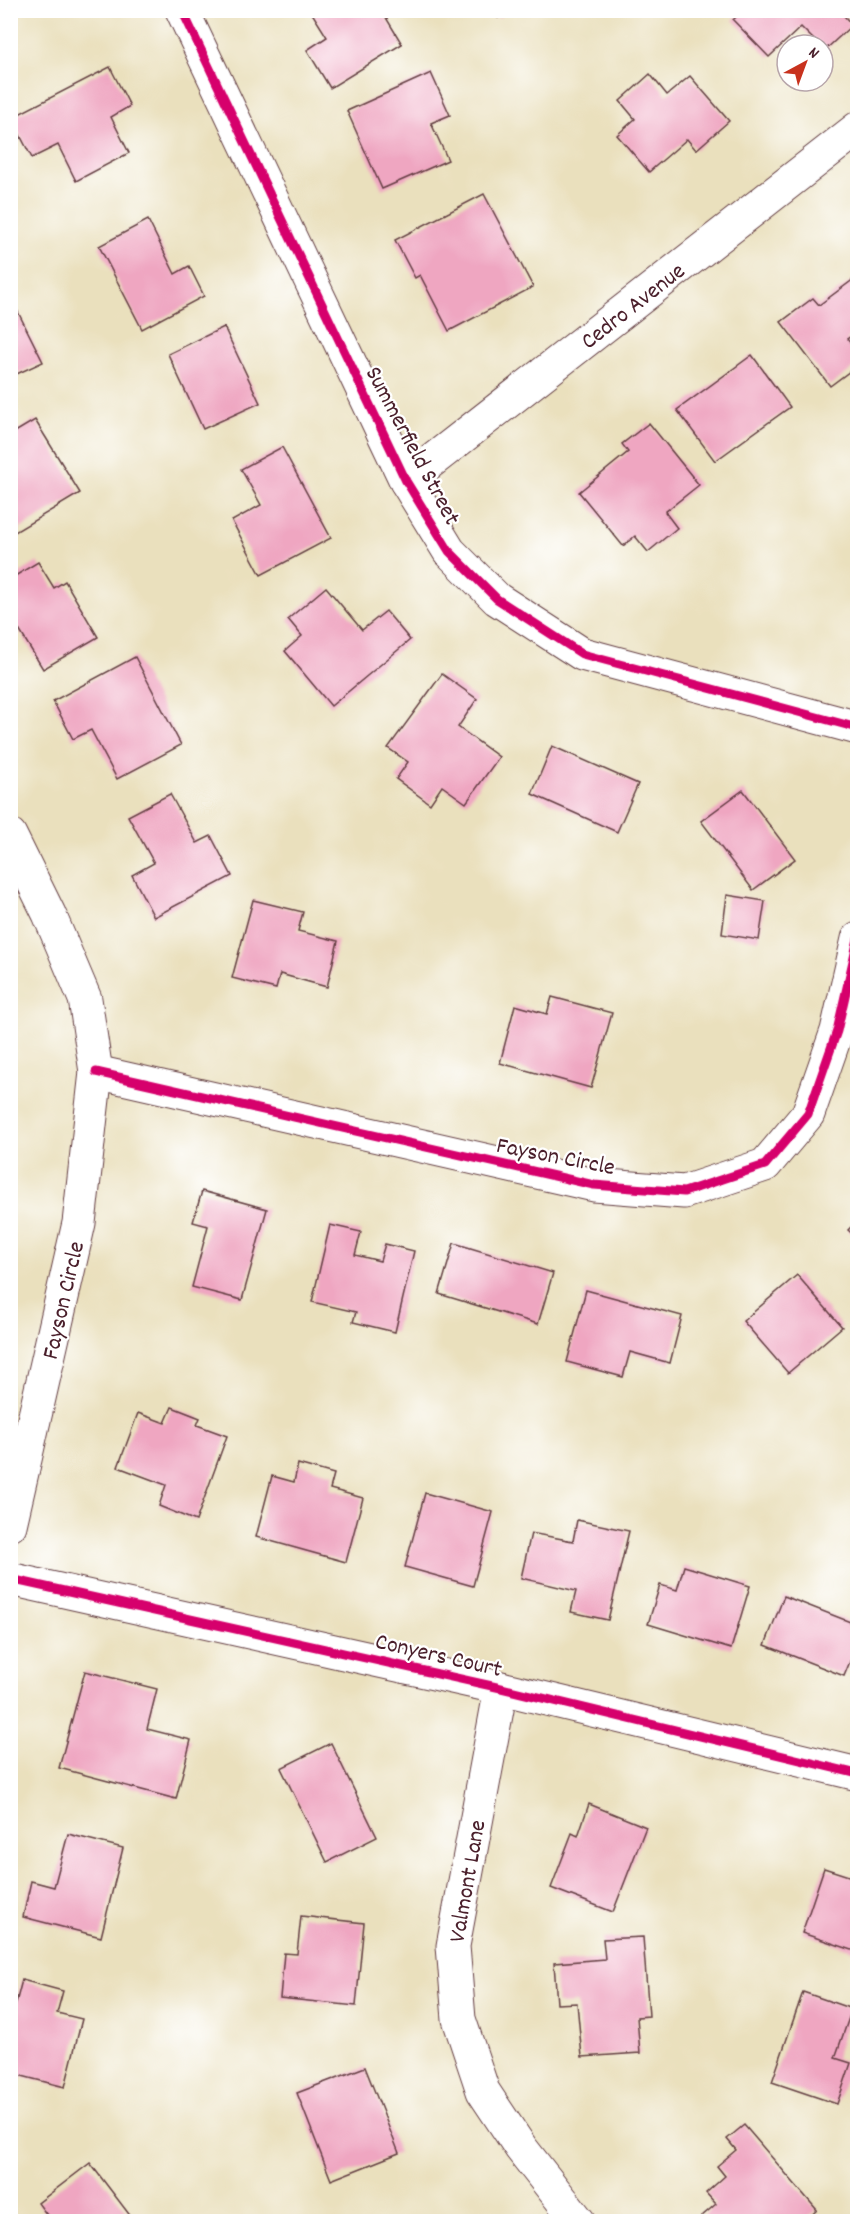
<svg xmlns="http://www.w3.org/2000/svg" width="868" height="2232" font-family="Dekko,sans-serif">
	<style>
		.building { fill: #efa6c1 }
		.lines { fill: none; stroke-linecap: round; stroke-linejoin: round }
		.minor-casing { stroke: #623c41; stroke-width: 35 }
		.minor { stroke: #fff; stroke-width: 33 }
		.cycleway-casing { stroke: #fff; stroke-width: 13 }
		.cycleway { stroke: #d6006c; stroke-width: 9 }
		.labels { text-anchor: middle; stroke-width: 4.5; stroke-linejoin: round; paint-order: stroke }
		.street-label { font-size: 24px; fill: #4a1f2b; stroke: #fff }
	</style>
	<rect width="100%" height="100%" fill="#fff"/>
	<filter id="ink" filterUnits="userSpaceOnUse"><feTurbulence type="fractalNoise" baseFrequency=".0167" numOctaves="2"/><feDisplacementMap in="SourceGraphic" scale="12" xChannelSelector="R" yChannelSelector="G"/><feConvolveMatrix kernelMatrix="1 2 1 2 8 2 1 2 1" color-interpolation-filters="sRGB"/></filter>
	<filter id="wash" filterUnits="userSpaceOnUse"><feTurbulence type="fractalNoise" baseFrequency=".008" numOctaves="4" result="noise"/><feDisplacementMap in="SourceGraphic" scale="24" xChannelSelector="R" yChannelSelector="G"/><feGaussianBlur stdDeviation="1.35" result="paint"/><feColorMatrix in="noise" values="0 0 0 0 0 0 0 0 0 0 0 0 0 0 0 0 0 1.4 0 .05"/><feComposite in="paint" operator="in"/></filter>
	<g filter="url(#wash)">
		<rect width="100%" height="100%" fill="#eae0bd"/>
		<g id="blocks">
			<!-- building -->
			<g class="building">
				<polygon points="310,10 385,10 388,14 385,16 402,44 330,88 307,50 327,37"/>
				<polygon points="494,10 510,10 498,18"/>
				<polygon points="743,10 839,10 852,25 824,51 823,45 819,45 801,27 769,57 733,20"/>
				<polygon points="110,67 130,106 111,117 129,153 76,181 58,145 32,158 11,118"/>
				<polygon points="431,73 450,115 431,123 448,160 382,189 347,111"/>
				<polygon points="650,74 667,95 690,76 729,121 696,150 687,139 649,172 617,135 635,119 620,101"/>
				<polygon points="484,194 533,287 449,331 420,275 415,278 395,240"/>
				<polygon points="148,220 175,274 189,266 204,296 142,329 99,246"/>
				<polygon points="858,276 858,331 847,339 858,352 858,365 830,386 781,322 813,298 819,305"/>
				<polygon points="10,296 43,362 10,377"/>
				<polygon points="224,327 260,403 203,429 168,354"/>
				<polygon points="752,355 790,407 715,461 677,410"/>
				<polygon points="35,420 80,493 10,535 10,435"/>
				<polygon points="649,423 699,485 665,512 677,528 648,552 635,536 623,546 579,492 628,452 622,444"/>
				<polygon points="282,447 331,538 261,575 232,521 261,505 241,469"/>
				<polygon points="38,562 54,588 65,581 98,637 43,669 10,615 10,579"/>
				<polygon points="326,587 362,630 386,611 410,640 331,706 285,651 302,636 288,619"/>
				<polygon points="135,657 181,745 117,779 91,730 73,739 53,701"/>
				<polygon points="442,674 477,699 458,727 499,757 466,803 442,786 430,804 396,779 408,762 388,748"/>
				<polygon points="552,746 638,784 617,832 532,794"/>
				<polygon points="743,790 795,859 753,890 701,821"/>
				<polygon points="170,794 197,843 211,836 232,876 154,917 132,875 154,863 128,816"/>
				<polygon points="727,895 765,901 759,940 722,934"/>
				<polygon points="253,900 303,912 298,931 338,941 327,987 280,974 276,989 232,978"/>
				<polygon points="552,997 612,1013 591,1088 500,1063 515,1005 547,1014"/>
				<polygon points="202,1191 267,1209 242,1300 192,1287 208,1226 193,1222"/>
				<polygon points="858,1220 858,1239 848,1230"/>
				<polygon points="330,1225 361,1232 355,1255 380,1261 385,1244 414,1251 395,1332 353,1322 356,1312 312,1302"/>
				<polygon points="454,1243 553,1273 538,1324 439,1294"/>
				<polygon points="797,1275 842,1327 788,1373 743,1321"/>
				<polygon points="586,1290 682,1316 670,1363 630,1352 623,1377 567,1362"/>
				<polygon points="172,1407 200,1418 197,1425 227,1436 196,1521 159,1506 166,1485 118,1467 138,1413 165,1423"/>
				<polygon points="298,1464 334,1474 330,1489 363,1498 346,1562 256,1537 272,1476 294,1482"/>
				<polygon points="425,1493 493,1512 473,1586 405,1567"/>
				<polygon points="577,1520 629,1531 608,1620 571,1612 576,1591 521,1578 531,1533 573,1541"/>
				<polygon points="684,1566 750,1586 731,1649 648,1624 660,1585 677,1590"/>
				<polygon points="784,1596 858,1625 858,1642 844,1676 765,1645"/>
				<polygon points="85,1671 157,1689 147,1729 191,1740 176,1799 59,1768"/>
				<polygon points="331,1743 377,1837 327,1862 281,1768"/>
				<polygon points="589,1804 646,1827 613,1912 551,1888 572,1833 578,1836"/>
				<polygon points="68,1834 123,1848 101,1937 23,1917 31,1881 54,1887"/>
				<polygon points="824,1868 858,1879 858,1952 802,1933"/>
				<polygon points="301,1916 364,1923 356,2006 280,1998 284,1953 297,1954"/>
				<polygon points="643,1937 649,2016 637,2017 640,2053 582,2057 577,2003 557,2004 554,1963 605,1959 603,1939"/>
				<polygon points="22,1980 63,1991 57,2013 82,2019 65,2087 10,2073 10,2026"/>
				<polygon points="803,1992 852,2009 835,2058 851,2063 837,2104 772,2082"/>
				<polygon points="365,2067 399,2153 331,2180 297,2093"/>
				<polygon points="744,2125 817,2210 804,2222 704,2222 701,2217 716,2204 706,2193 725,2176 717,2166 736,2150 727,2139"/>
				<polygon points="90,2163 135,2222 52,2222 38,2203"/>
			</g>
		</g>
	</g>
	<g filter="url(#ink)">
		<use href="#blocks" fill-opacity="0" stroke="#623c41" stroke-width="1.5"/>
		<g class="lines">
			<!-- minor casing -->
			<g class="minor-casing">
				<g id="minor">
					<polyline points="182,10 406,481 449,551 497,599 582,654 858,728"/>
					<polyline points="406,481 858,128"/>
					<polyline points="10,835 49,914 85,999 96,1072 79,1223 10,1525"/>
					<polyline points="96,1072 594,1185 684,1192 765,1165 808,1114 837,1031 858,939"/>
					<polyline points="10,1579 501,1688 858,1774"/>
					<polyline points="501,1688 453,1946 459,2019 483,2091 521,2148 579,2222"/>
				</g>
			</g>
			<!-- minor -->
			<use href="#minor" class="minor"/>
			<!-- cycleway casing -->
			<g class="cycleway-casing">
				<g id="cycleway">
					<polyline points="182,10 406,481 449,551 497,599 582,654 858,728"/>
					<polyline points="96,1072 594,1185 684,1192 765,1165 808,1114 837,1031 858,939"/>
					<polyline points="10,1579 501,1688 858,1774"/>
				</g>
			</g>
			<!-- cycleway -->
			<use href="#cycleway" class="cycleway"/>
		</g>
	</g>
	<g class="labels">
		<!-- street labels -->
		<g class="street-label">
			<text transform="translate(632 305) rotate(-38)" y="8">Cedro Avenue</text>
			<text transform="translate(414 445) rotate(62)" y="8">Summerfield Street</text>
			<text transform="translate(556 1155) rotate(11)" y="8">Fayson Circle</text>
			<text transform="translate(62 1300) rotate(-77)" y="8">Fayson Circle</text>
			<text transform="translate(439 1654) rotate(13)" y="8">Conyers Court</text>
			<text transform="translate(466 1881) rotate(-80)" y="8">Valmont Lane</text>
		</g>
	</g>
	<!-- margin -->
	<rect width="868" height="2232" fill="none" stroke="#fff" stroke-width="36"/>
	<!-- north arrow -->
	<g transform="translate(805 63) rotate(41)"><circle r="28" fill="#ffffff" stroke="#b7a5aa" stroke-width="1.5"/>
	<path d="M0-4.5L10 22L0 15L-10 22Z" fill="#c8321e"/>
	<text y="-9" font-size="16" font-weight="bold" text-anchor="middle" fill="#4a1f2b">N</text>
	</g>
</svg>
